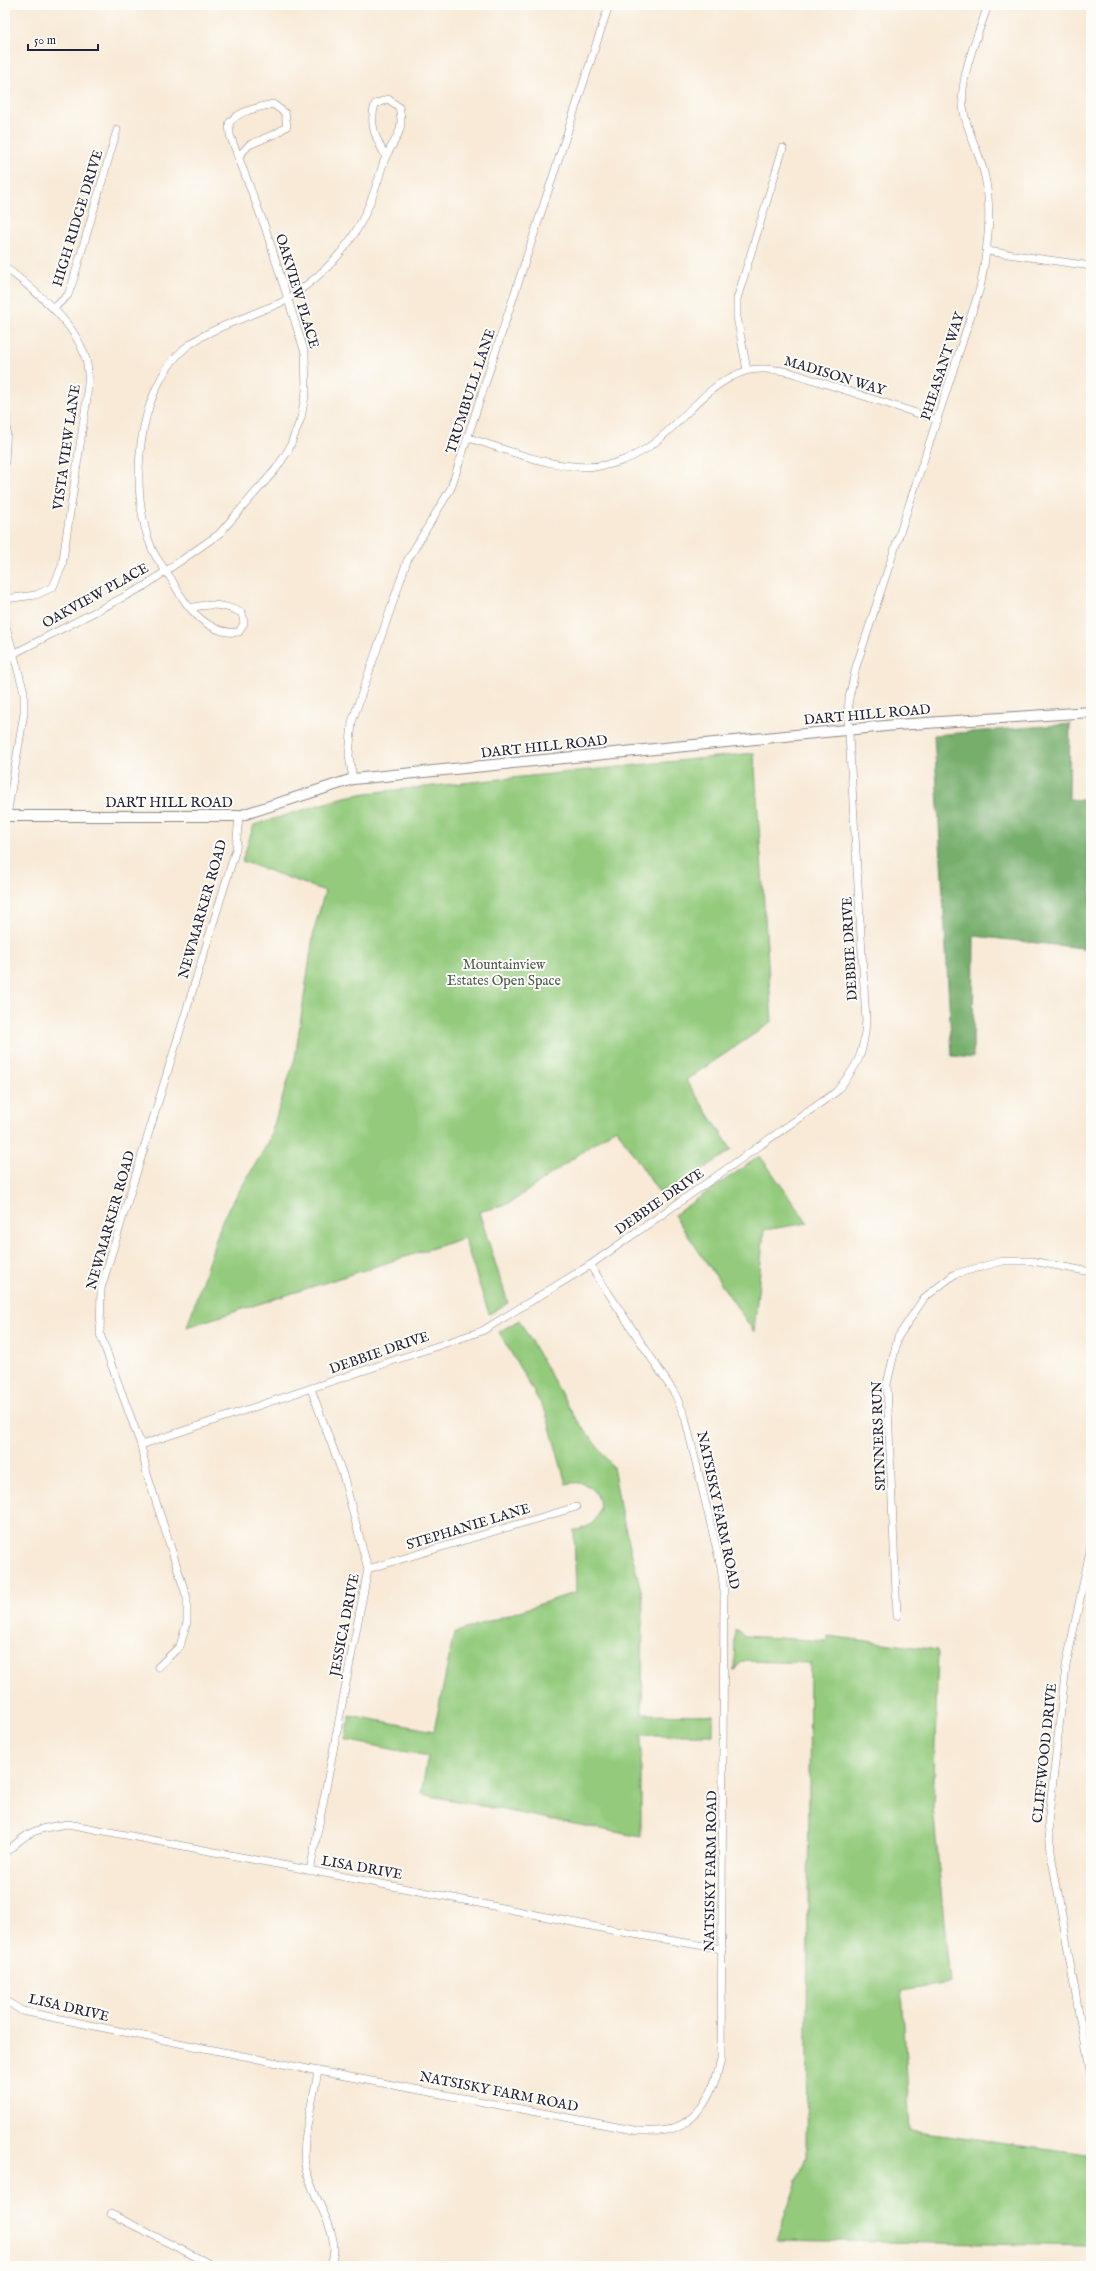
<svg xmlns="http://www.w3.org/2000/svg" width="1096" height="2271" font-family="'IM FELL English',serif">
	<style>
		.green { fill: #93ca7c; stroke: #5a765c }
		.forest { fill: #76ae6c; stroke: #4c6854 }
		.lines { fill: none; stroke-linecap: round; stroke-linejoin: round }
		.minor-casing { stroke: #8d8689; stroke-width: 8 }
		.secondary-casing { stroke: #8d8689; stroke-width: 12 }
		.minor { stroke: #fff; stroke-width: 7 }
		.secondary { stroke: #fff; stroke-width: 10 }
		.labels { text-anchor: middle; stroke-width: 4; stroke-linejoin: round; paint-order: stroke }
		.street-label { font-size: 14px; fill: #22223b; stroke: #fdfcf7 }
		.park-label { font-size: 14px; fill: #4a5d52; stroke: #fdfcf7 }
	</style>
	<rect width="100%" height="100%" fill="#fdfcf7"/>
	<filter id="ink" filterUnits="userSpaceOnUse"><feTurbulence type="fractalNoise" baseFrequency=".025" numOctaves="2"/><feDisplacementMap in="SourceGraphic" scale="8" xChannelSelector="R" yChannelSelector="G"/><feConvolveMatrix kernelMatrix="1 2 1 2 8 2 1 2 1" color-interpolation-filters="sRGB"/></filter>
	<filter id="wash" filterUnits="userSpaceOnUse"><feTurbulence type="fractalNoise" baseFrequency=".012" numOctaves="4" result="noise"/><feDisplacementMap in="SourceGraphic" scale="16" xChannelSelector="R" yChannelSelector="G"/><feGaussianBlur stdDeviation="0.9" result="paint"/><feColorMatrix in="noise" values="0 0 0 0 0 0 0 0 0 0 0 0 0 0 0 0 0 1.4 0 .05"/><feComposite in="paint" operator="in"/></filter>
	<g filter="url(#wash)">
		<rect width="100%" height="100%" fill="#f8ead7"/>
		<!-- green -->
		<g class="green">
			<polygon points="754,753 772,1022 686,1080 732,1150 662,1197 616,1128 510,1203 479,1212 508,1303 489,1314 464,1238 187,1327 223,1218 268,1143 295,1058 314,930 325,891 242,861 254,825 345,797 366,793"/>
			<polygon points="760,1156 808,1223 764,1230 754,1332 674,1215"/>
			<path d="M519,1320L574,1416L613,1467L621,1511L643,1598L642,1714L713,1715V1735H641V1837L421,1794L428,1756L345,1740L350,1715L434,1731L454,1633L576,1592L574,1530C614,1527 604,1474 566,1484L546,1413L499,1332Z"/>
			<polygon points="735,1629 745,1636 828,1641 828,1636 938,1650 933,1808 950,1983 902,1991 910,2131 1088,2155 1091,2201 1091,2246 776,2240 806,2157 810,1663 742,1661 738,1664 734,1671"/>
		</g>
		<!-- forest -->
		<polygon class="forest" points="1070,724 1069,799 1091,801 1091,949 974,936 973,1058 952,1056 934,735"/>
	</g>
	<g filter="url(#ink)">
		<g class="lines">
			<!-- minor casing -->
			<g class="minor-casing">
				<g id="minor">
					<polyline points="5,128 6,125"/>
					<polyline points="987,251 1091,266"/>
					<path d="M5,267C36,292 86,329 88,373C89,381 87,390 87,398L62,566L53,587L36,595L5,599"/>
					<polyline points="54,308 68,295 73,281 117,130"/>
					<polyline points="747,370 737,317 737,299 783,148"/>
					<polyline points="5,406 7,424 5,463"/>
					<path d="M469,438C511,451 566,475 611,464C672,450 693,387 746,371C760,367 775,370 789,372L938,420"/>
					<path d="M190,608C209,603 224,604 242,613L244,623L239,632C209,636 186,607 174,584C168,572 157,561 152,549C128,492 136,390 185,348C207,330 235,322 260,311C269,307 280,304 288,299C295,295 301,289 308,284C350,251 368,217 382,167C389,142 407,136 399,107L388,99L375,104C369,124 375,137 385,155"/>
					<polyline points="5,623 24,692 24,713 7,816"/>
					<path d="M15,653L143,587L219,534L276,469L289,449L301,418L306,391L305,353L265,227L230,135L229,123C240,110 257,108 273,104L285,113L287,126L277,133L249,145L238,157"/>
					<polyline points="353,779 349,756 352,722 407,561 451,488 609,5"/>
					<path d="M141,1445L482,1331L590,1265L836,1092C858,1065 864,1055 866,1020L848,718L849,698L856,667L980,288C987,251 993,214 985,177C979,148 959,120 963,89C966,61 979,32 988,5"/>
					<polyline points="1091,1546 1066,1666 1048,1824 1052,1859 1091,2082"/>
					<polyline points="368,1569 576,1507"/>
					<polyline points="897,1616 887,1384 898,1337 924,1298 955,1274 1003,1261 1032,1261 1091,1272"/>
					<polyline points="158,1667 180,1646 187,1622 187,1598 147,1474 141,1445 100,1334 101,1288 236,849 239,816"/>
					<path d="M5,1854C27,1831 37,1828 68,1824L434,1894L616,1931L722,1949"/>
					<polyline points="310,1871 368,1569 343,1475 311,1389"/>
					<path d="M5,2000L22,2011L119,2031L318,2071L639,2131C648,2131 658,2132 667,2130C701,2122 714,2090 721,2060L724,1592L721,1567L685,1417L675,1394L590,1265"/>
					<path d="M318,2071C314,2097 301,2140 305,2165C310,2194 332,2218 334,2248C334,2254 332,2260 332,2266"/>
					<polyline points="111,2214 214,2266"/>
				</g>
			</g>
			<!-- secondary casing -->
			<g class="secondary-casing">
				<polyline id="secondary" points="5,816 239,816 353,779 896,725 1091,712"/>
			</g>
			<!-- minor -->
			<use href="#minor" class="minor"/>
			<!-- secondary -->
			<use href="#secondary" class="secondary"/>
		</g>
	</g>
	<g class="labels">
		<!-- street labels -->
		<g class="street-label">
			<text transform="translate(77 218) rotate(-73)" y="5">HIGH RIDGE DRIVE</text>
			<text transform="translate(298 291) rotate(73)" y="5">OAKVIEW PLACE</text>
			<text transform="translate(942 366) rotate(-72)" y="5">PHEASANT WAY</text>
			<text transform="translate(835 375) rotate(17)" y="5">MADISON WAY</text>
			<text transform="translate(470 391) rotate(-72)" y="5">TRUMBULL LANE</text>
			<text transform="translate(66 447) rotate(-82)" y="5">VISTA VIEW LANE</text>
			<text transform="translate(95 595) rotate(-29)" y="5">OAKVIEW PLACE</text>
			<text transform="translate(867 714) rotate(-5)" y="5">DART HILL ROAD</text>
			<text transform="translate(544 746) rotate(-6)" y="5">DART HILL ROAD</text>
			<text x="169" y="807">DART HILL ROAD</text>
			<text transform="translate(202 909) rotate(-74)" y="5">NEWMARKER ROAD</text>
			<text transform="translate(849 949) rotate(-93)" y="5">DEBBIE DRIVE</text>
			<text transform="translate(659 1201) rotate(-35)" y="5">DEBBIE DRIVE</text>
			<text transform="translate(110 1220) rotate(-74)" y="5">NEWMARKER ROAD</text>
			<text transform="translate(379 1352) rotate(-19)" y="5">DEBBIE DRIVE</text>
			<text transform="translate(878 1436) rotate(-92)" y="5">SPINNERS RUN</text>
			<text transform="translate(719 1510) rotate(78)" y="5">NATSISKY FARM ROAD</text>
			<text transform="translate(468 1526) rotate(-17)" y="5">STEPHANIE LANE</text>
			<text transform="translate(344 1625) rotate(-79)" y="5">JESSICA DRIVE</text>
			<text transform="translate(1044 1753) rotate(-84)" y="5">CLIFFWOOD DRIVE</text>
			<text transform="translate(362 1867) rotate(10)" y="5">LISA DRIVE</text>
			<text transform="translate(710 1871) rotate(-89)" y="5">NATSISKY FARM ROAD</text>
			<text transform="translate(69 2007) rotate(13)" y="5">LISA DRIVE</text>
			<text transform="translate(499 2091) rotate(11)" y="5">NATSISKY FARM ROAD</text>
		</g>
		<!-- park labels -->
		<g class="park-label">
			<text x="504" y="969">Mountainview<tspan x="504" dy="16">Estates Open Space</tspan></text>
		</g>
	</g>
	<!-- margin -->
	<rect width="1096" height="2271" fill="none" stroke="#fdfcf7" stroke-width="20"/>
	<!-- scale -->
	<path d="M28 44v6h70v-6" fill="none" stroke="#22223b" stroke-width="2"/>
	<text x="34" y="44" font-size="12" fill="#22223b" stroke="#fdfcf7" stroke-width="3" paint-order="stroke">50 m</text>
</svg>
